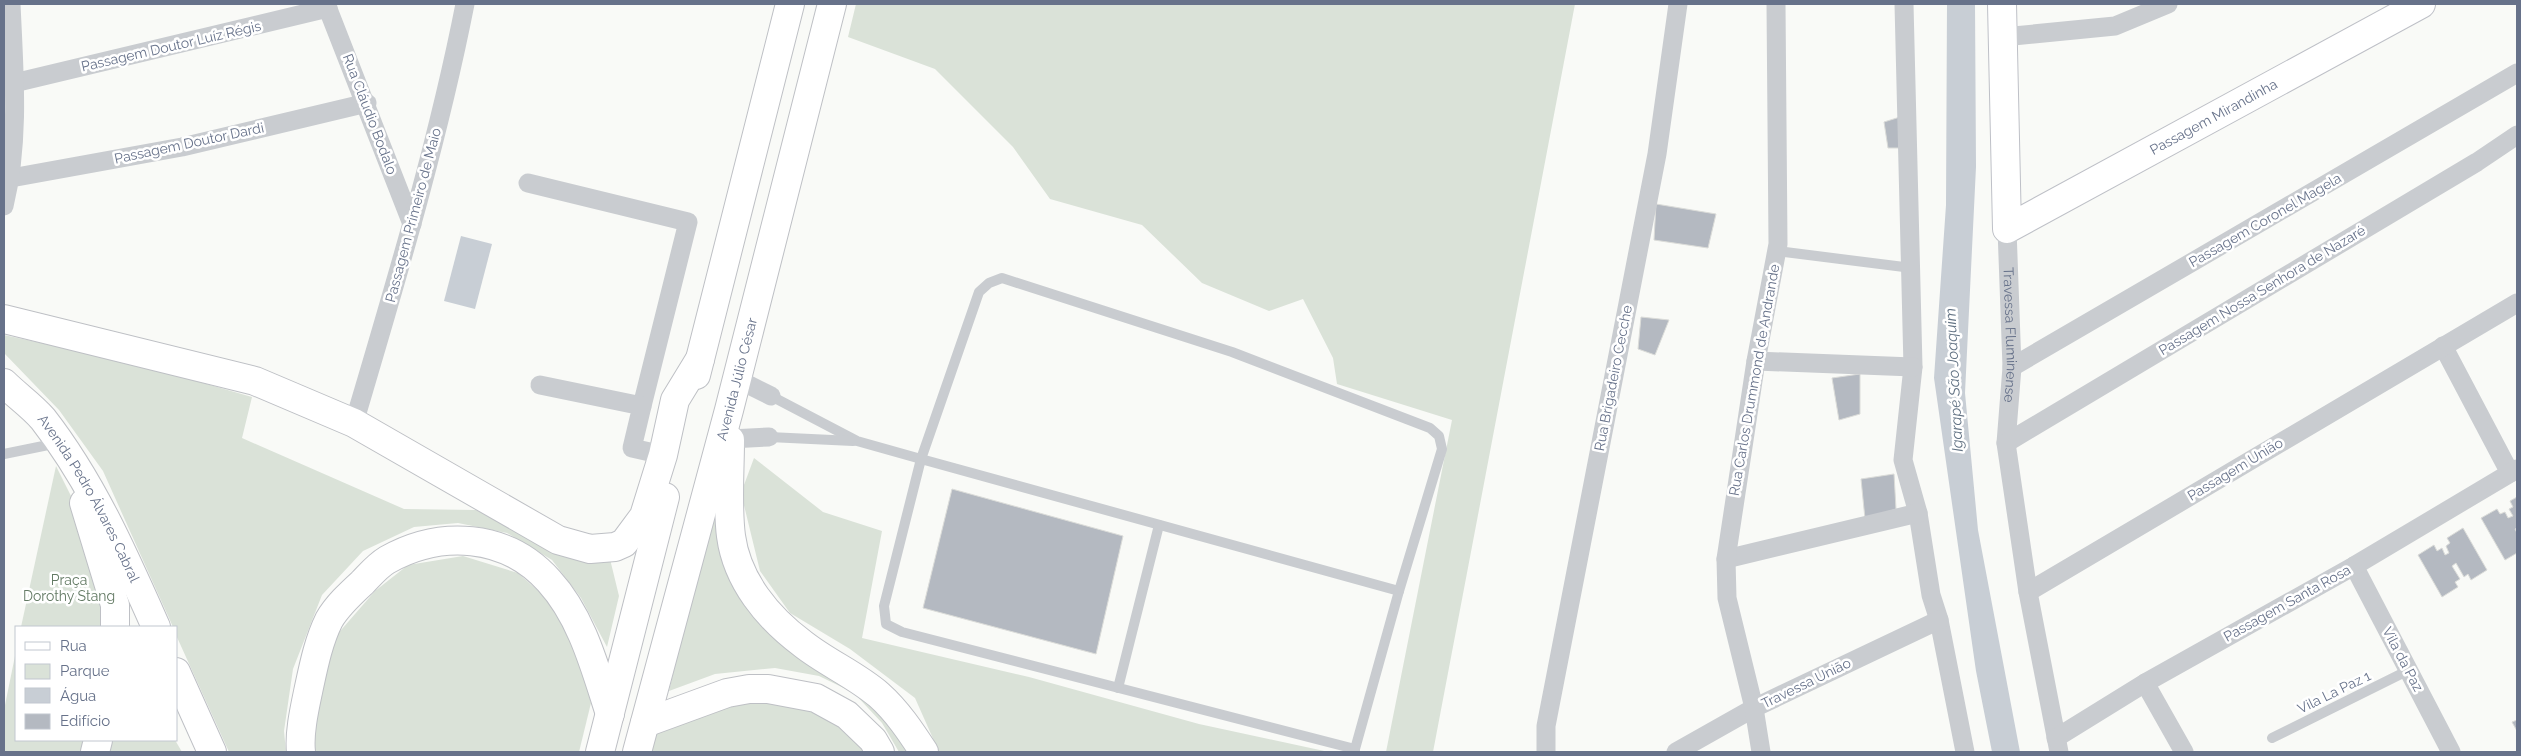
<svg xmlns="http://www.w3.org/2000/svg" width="2521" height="756" font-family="Raleway,sans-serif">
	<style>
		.green { fill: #dae2d8 }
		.water { fill: #c8ced5 }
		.building { fill: #b4b9c1; stroke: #dbdcd9 }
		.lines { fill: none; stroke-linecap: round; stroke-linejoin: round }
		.secondary-casing { stroke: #bec0c7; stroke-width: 30 }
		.primary-casing { stroke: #bec0c5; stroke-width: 30 }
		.lane { stroke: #c9ccd0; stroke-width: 10 }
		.street { stroke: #c9ccd0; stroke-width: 19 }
		.secondary { stroke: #fff; stroke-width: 28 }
		.primary { stroke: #fff; stroke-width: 28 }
		.labels { text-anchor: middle; stroke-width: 5; stroke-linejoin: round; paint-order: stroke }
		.street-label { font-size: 14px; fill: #67728a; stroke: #fff }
		.park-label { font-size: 14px; fill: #637a64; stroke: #fff }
		.water-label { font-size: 15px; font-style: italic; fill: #637384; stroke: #fff }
	</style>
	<rect width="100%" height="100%" fill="#f9faf7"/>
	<!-- green -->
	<g class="green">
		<polygon points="856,4 1575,4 1433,752 1386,752 1452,420 1337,384 1333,358 1303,299 1269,311 1202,283 1142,225 1050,199 1013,147 935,69 848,37"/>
		<polygon points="4,335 130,362 252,397 242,438 404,509 476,510 545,542 610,559 619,596 607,647 581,598 552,560 507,533 458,523 414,527 363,551 322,595 293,669 284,731 286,752 229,752 176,635 176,627 173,627 103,471 59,410 4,353"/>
		<polygon points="754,458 823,512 882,531 862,638 1029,677 1199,724 1329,752 939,752 915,698 850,649 790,613 760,571 741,493"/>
		<polygon points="56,466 96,546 114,627 21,627"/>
		<polygon points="715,497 719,550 738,595 788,644 881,708 909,752 899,752 882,723 854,693 819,676 775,668 715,674 669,691"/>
		<polygon points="463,556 518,573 544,596 577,646 591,703 579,752 312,752 318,691 335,637 375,591 408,565"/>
		<polygon points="16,651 16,740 92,740 89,752 4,752 4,710"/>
		<polygon points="761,697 818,709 862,742 867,752 651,752 658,727"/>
		<polygon points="110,740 175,740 182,752 107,752"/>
	</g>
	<!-- water -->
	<g class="water">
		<polygon points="1947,4 1975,4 1976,167 1965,393 1978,530 2020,752 1992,752 1976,671 1934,378 1946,205"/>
		<polygon points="461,236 492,244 475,309 444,301"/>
	</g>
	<!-- building -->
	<g class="building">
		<polygon points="1900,117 1901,148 1888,148 1884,122"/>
		<polygon points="1656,204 1716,214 1708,248 1654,240"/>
		<polygon points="1641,317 1669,320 1655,355 1638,349"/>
		<polygon points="1860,374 1860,414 1839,420 1832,378"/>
		<polygon points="1894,474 1896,509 1865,519 1861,479"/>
		<polygon points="952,489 1123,536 1096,654 923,608"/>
		<polygon points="2517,497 2517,528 2515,529 2517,533 2517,553 2505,560 2481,518 2497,509 2500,514 2505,512 2508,518 2513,516 2509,509 2513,507 2510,501"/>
		<polygon points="2463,528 2487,570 2471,580 2468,574 2464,577 2456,563 2452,566 2460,579 2455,582 2458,587 2442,597 2418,555 2434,545 2437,551 2442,548 2445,555 2449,553 2446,546 2450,543 2447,538"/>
		<polygon points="2517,720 2517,731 2512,722"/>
	</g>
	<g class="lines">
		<!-- secondary casing -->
		<g class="secondary-casing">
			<g id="secondary">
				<path id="s2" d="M2002,4L2007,229L2421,4"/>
			</g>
		</g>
		<!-- primary casing -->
		<g class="primary-casing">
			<g id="primary">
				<polyline points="4,319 255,381 354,423 558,540 590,549 615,547 624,543 644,516 663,455 675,400 700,359"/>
				<polyline points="696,375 790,4"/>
				<path id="s3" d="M4,383C16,395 32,406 43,419C92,482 124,555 156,627"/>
				<path d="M730,440C730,471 727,505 731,536C737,581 768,618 803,644C827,663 856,675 879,695C897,711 911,732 924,752"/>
				<polyline points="84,503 115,605 115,627"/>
				<polyline points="176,672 212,752"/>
				<polyline points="645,723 727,693 749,689 768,689 816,698 847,715 873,740 880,752"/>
				<polyline points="95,752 98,740"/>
				<path d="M301,752C299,734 304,711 308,692C313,669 318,642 329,620C337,606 350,594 362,583C369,576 377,566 387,560C440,530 506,533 549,581C582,617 595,668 610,714"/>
				<polyline points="600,752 665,497"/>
				<path id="s4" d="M637,752L729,410L832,4"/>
			</g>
		</g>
		<!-- lane -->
		<g class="lane">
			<polyline points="1777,251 1912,268"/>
			<polyline points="771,396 857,441 921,459 1399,591 1442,449 1439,436 1430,428 1232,352 1002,278 989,283 979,292 921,459 884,606 886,624 902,632 1355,749 1355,752"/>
			<polyline points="769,437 853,441"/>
			<polyline points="4,454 58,443"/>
			<polyline points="1118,688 1159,525"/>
			<polyline points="2272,738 2409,670"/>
			<polyline points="1355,749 1399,591"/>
		</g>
		<!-- street -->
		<g class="street">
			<polyline points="326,4 412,224"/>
			<polyline points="1904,4 1913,367 1903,460 1918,513 1931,595 1939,620 1965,752"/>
			<polyline points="2003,37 2115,26 2168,4"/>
			<polyline points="14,83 328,8"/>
			<polyline points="11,178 182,147 367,103"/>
			<polyline points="528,183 688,222 642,406"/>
			<path d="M4,206C20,140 14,71 11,4"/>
			<path id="s1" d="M2007,229L2012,367L2006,443L2028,592L2059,752"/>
			<polyline points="2443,346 2510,473"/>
			<polyline points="1756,361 1913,367"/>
			<polyline points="2012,367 2517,73"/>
			<polyline points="737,379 771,396"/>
			<polyline points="540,385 642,406 632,448 663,455"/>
			<path d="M354,423C395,284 437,146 465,4"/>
			<polyline points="730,439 769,437"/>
			<polyline points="2006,443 2477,162 2517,135"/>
			<polyline points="1726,559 1918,513"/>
			<polyline points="2354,566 2451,752"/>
			<polyline points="2028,592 2517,303"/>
			<polyline points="2145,683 2184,752"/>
			<polyline points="2056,738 2145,683 2354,566 2517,469"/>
			<polyline points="1546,752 1546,726 1657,154 1678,4"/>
			<polyline points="1676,752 1754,708 1939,620"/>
			<polyline points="1761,752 1754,708 1727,598 1726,559 1756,361 1778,244 1776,4"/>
		</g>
		<!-- secondary -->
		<use href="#secondary" class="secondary"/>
		<!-- primary -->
		<use href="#primary" class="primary"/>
	</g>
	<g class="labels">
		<!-- street labels -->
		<g class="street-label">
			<text transform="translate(171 46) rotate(-13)" y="5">Passagem Doutor Luíz Régis</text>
			<text transform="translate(370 114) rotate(69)" y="5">Rua Cláudio Bodalo</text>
			<text dy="5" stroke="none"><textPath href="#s2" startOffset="460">Passagem Mirandinha</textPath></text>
			<text transform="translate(189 143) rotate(-12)" y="5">Passagem Doutor Dardi</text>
			<text transform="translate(413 215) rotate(-75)" y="5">Passagem Primeiro de Maio</text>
			<text transform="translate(2265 220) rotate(-30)" y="5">Passagem Coronel Magela</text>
			<text transform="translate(2262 290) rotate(-31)" y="5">Passagem Nossa Senhora de Nazaré</text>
			<text dy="5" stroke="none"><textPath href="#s1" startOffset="106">Travessa Fluminense</textPath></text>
			<text transform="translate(1613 378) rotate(-79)" y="5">Rua Brigadeiro Cecche</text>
			<text dy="5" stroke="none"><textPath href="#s4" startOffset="386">Avenida Júlio César</textPath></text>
			<text transform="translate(1754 380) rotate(-80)" y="5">Rua Carlos Drummond de Andrande</text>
			<text transform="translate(2235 469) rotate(-31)" y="5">Passagem União</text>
			<text dy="5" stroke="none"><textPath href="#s3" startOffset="145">Avenida Pedro Álvares Cabral</textPath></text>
			<text transform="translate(2287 603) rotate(-29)" y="5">Passagem Santa Rosa</text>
			<text transform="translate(2403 659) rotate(62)" y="5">Vila da Paz</text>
			<text transform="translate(1806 683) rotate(-26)" y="5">Travessa União</text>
			<text transform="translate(2334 692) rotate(-26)" y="5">Vila La Paz 1</text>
		</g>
		<!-- park labels -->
		<g class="park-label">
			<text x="69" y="585">Praça<tspan x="69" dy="16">Dorothy Stang</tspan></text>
		</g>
		<!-- water labels -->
		<g class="water-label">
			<text transform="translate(1954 380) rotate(-93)" y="5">Igarapé São Joaquim</text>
		</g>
	</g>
	<!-- border -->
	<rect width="2521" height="756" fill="none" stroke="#67728a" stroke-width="10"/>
	<!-- legend -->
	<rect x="15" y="626" width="162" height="115" fill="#ffffff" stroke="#c2c7d0"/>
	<rect x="25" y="642" width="25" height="8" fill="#ffffff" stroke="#c2c7d0"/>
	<text x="60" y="651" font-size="15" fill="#67728a">Rua</text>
	<rect x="25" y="664" width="25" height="15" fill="#dae2d8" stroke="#c2c7d0"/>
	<text x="60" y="676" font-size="15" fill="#67728a">Parque</text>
	<rect x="25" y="688" width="25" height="15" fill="#c8ced5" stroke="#c2c7d0"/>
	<text x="60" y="701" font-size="15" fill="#67728a">Água</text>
	<rect x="25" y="714" width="25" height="15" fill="#b4b9c1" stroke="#c2c7d0"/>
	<text x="60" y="726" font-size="15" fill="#67728a">Edifício</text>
</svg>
